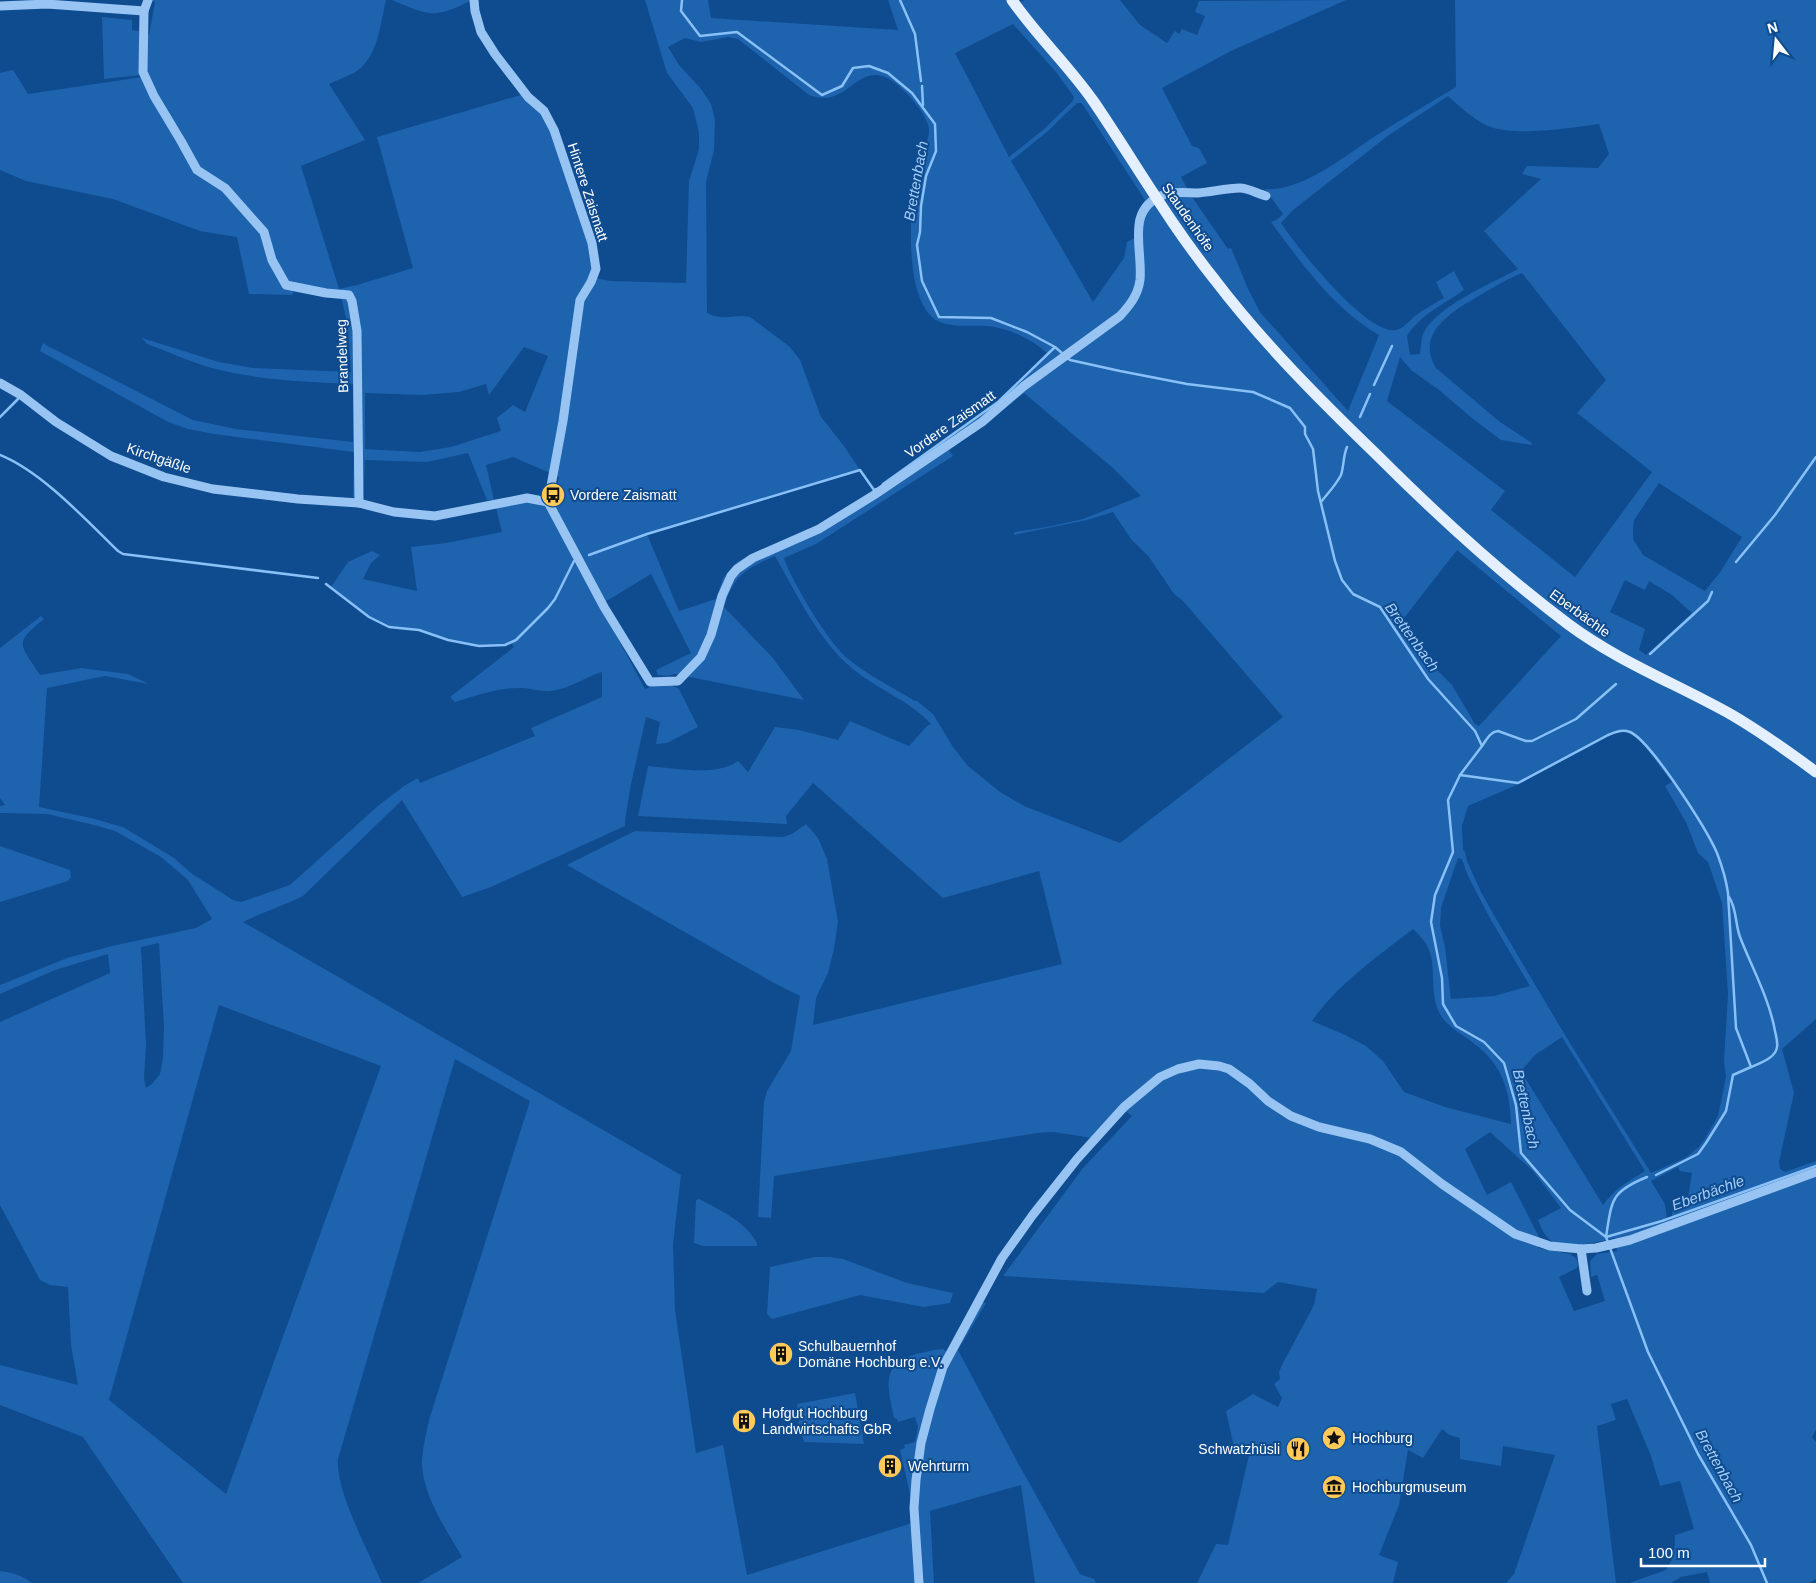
<svg xmlns="http://www.w3.org/2000/svg" width="1816" height="1583" font-family="Arial,sans-serif">
	<style>
		.green { fill: #1d63ad; fill-rule: evenodd }
		.lines { fill: none; stroke-linecap: round; stroke-linejoin: round }
		.stream { stroke: #89c0f7; stroke-width: 2.5 }
		.minor { stroke: #98c4f3; stroke-width: 9 }
		.major { stroke: #e4f0ff; stroke-width: 11 }
		.labels { text-anchor: middle; stroke-width: 4; stroke-linejoin: round; paint-order: stroke }
		.street-label { font-size: 14px; fill: #fff; stroke: #0f4b8f }
		.poi-label { font-size: 14px; fill: #fff; stroke: #0f4b8f; text-anchor: start }
		.water-label { font-size: 15px; font-style: italic; fill: #a4cefa; stroke: #0f4b8f }
	</style>
	<rect width="100%" height="100%" fill="#0f4b8f"/>
	<!-- green -->
	<g class="green">
		<path d="M149,0H386C380,25 378,59 354,73C346,77 337,80 329,84L365,140L301,166L339,289L357,285L413,268L377,137L524,94L541,105L583,206L597,278L610,281L686,283L689,181L699,149V133L693,108L667,73L645,0H708L711,18L898,30L888,0H1020L1021,2L1025,0H1120L1140,25L1167,43L1175,31L1179,34L1182,29L1197,35L1205,16L1195,12L1199,1L1346,0L1231,51L1162,88L1192,146L1199,148L1207,163L1181,177L1192,197L1228,249L1231,248L1249,291L1260,312L1348,411L1379,335C1334,309 1301,263 1271,222L1278,219L1283,214L1265,189C1303,192 1347,154 1377,135C1403,118 1430,103 1456,87L1455,0H1816V1019L1782,1049L1794,1093L1779,1162L1780,1169L1785,1172L1816,1161V1430L1812,1437L1816,1442V1579L1809,1583H1710L1707,1572L1681,1577L1671,1583H1629L1666,1570L1674,1556L1675,1535L1694,1529L1680,1481L1660,1486L1651,1456L1627,1399L1611,1404L1616,1420L1597,1426L1616,1583H1506L1514,1574L1555,1455L1503,1446L1501,1466L1460,1459V1438L1449,1435L1442,1429L1423,1458L1408,1450L1399,1505L1379,1555L1398,1562L1393,1583H1197L1216,1544L1228,1545L1250,1451L1234,1447L1226,1411L1253,1394L1278,1407L1282,1398L1274,1384L1280,1379L1279,1372L1283,1363L1314,1305L1317,1289L1278,1282L1264,1293L1003,1276L1083,1168L1132,1116L1125,1111C1081,1158 1038,1207 1004,1261C996,1274 989,1288 982,1302L986,1303L958,1350L1018,1463L1080,1574L1094,1579L1096,1583H1035L1021,1485L930,1511L934,1583H418L462,1557C446,1529 424,1498 422,1465C422,1450 426,1434 429,1420L530,1101L455,1059L338,1459C335,1489 369,1553 382,1583H183L83,1437L0,1405V1365L78,1385L71,1345L68,1287L50,1285L40,1280L0,1205V1022L110,973L108,954L55,970L0,994V985L67,958L112,946L196,928L212,919L188,880L161,857L115,831L94,825L47,814L0,813V806L5,805L0,798V648L41,616L44,619C12,644 21,645 40,675L81,668L128,674L149,684L105,676L47,688L39,807L91,818L123,827L174,858L191,873L233,900L241,902L290,885L379,805L404,786L418,778L420,783L535,736L531,728L602,697V672C585,677 569,689 551,691C542,692 533,689 524,688C500,687 478,695 455,702L450,697L514,647L511,643L505,645L479,646L448,640L419,630L389,627L369,617L331,587L348,562L372,551L380,555L371,563L363,579L417,591L411,547L446,543L502,532L496,508L527,502L555,503L556,490L559,477L513,457L486,465L494,500H487L468,453L427,462L365,460L363,500L353,497L354,452L214,434L188,429L168,422L40,351L43,343L46,345L193,420L236,429L353,442V384C304,382 256,380 208,367C188,361 167,351 147,344L142,338L219,362L253,368L351,372L348,327L341,296L295,289L292,295L249,294L237,237L200,231L113,199L26,181L0,170V73L13,70L28,94L149,76L146,66V36L149,35L155,2ZM1013,24L1056,72L1074,97L1072,102L1043,130L1009,157L955,53ZM728,37L738,39L809,95C847,109 855,65 885,77C899,82 930,115 929,131C929,143 919,154 917,166C910,202 903,290 932,317C948,331 975,323 995,327C1014,331 1033,340 1048,354L998,402L870,493L807,532L749,555L736,563L723,578L716,599L679,611L647,534L860,470L844,446L821,417L800,360L790,347L750,317C733,313 726,322 707,313L706,182L714,150L715,120L711,104L701,89L679,65L668,47L685,38L701,42ZM1448,96C1460,107 1473,119 1488,126C1514,137 1571,128 1599,124L1609,154L1598,168L1527,166L1522,174L1541,179L1484,231L1518,269C1492,283 1435,307 1423,334C1421,340 1421,347 1420,354L1410,355L1407,336C1420,315 1444,304 1464,290L1454,271L1436,282L1444,298C1434,304 1424,309 1415,316C1409,321 1403,329 1396,330C1366,335 1297,247 1281,223L1293,210L1389,135ZM1077,103H1081L1083,105L1145,200L1135,220V238L1127,242L1124,258L1093,302L1011,161L1048,131ZM1522,273L1606,380L1577,413L1652,472L1575,577L1491,510L1505,491L1387,401L1400,357L1411,370L1439,390L1473,419L1501,440L1531,445L1532,443L1500,422L1436,368C1413,331 1458,308 1484,293C1496,286 1509,278 1522,273ZM524,347L548,356L525,412L513,405L497,418L501,431L451,447L420,452L365,449V393L422,395L459,392L486,384L489,395ZM1024,393L1114,469L1141,496L1083,519L1047,527L1014,532V535L1087,520L1113,512L1131,539L1149,557L1174,594L1183,601L1283,717L1120,843L1024,806L1000,792L968,766L953,747L933,714L917,701H915C892,687 868,675 847,658C828,642 792,582 784,558L816,544L953,456L949,450L987,423ZM1659,483L1742,537L1721,571L1705,591L1643,555L1633,539V531L1634,520ZM1457,550L1561,636L1479,726L1475,724L1452,685L1417,650L1401,622ZM775,556C796,593 820,643 853,669C878,690 909,700 931,724L927,726L909,746L850,721L838,740L799,730L775,727L748,772L738,761C716,777 674,768 648,766L638,816L787,824L786,816L813,783L943,898L1039,871L1062,964L813,1025L816,998L828,973L834,949L838,922L827,859L818,838L806,824L792,834L783,837L635,831L567,865L774,983L800,996L791,1051L767,1091L764,1102L758,1217L771,1218L774,1176L1037,1133L1054,1132L1092,1138L1033,1206L978,1292L947,1352L943,1349C935,1349 928,1352 920,1353C880,1363 887,1385 894,1418L897,1419L898,1422L915,1417L918,1427L915,1442L904,1445L905,1448L900,1450L911,1498L912,1523L747,1575L723,1445L696,1453L675,1310L673,1244L681,1175L243,922C263,912 283,906 303,896L402,800L462,897L491,887L625,826V820L631,784L646,717L660,722L656,744L667,743L698,727L679,689C669,682 656,685 645,689L600,605L651,574L691,653L656,670L658,675L666,676L675,674L804,700L772,657L724,607C734,575 745,569 775,556ZM1625,580L1645,590L1649,581L1672,595L1692,613L1646,655L1639,650L1645,629L1610,612ZM1619,731L1630,733L1643,744L1672,782L1665,786L1686,822L1698,853L1708,862L1722,903L1728,994L1724,1061L1726,1077L1718,1116L1704,1140L1699,1147L1685,1158L1651,1173L1565,1035L1495,917L1481,892L1467,861L1465,852L1463,850L1462,826L1468,806L1519,784ZM1458,858L1462,859L1468,876L1491,920L1530,986L1494,996L1451,999L1445,947L1440,926L1441,908ZM1413,929C1419,935 1426,941 1429,950C1436,967 1430,991 1438,1010C1444,1024 1457,1031 1468,1039C1500,1061 1510,1086 1511,1124L1445,1107L1404,1092L1383,1061L1366,1046L1343,1034L1312,1021C1338,984 1377,957 1413,929ZM159,943L164,1027L163,1058L160,1074L152,1084L146,1088L144,1078L146,1045L141,947ZM219,1005L381,1066L226,1494L109,1400ZM1562,1037L1645,1171C1626,1183 1618,1186 1603,1205L1521,1071L1535,1055ZM1490,1132L1533,1171L1561,1208L1538,1220C1541,1227 1543,1233 1548,1238C1560,1252 1599,1242 1615,1238L1617,1251L1597,1254L1590,1261L1591,1277L1597,1275L1605,1301L1574,1311L1559,1277L1575,1269L1578,1266L1577,1259L1570,1254L1538,1248L1539,1237L1511,1182L1487,1195L1465,1149ZM1678,1167L1680,1171L1692,1173L1688,1198L1676,1197L1672,1203V1220L1667,1221L1665,1204L1651,1181Z"/>
		<path d="M392,0H472C434,19 430,16 392,0Z"/>
		<polygon points="102,17 132,20 132,30 139,31 139,33 141,75 104,79"/>
		<polygon points="0,846 70,870 71,877 68,881 0,902"/>
		<path d="M699,1199C720,1210 745,1221 757,1243V1246H703L694,1243L696,1200Z"/>
		<polygon points="815,1257 830,1257 843,1259 907,1283 953,1293 950,1303 924,1307 860,1295 772,1319 767,1314 770,1267"/>
		<polygon points="855,1393 864,1444 804,1442 798,1422 800,1420 797,1404"/>
		<path d="M0,1571C12,1572 21,1575 32,1583H0Z"/>
	</g>
	<g class="lines">
		<!-- stream -->
		<g class="stream">
			<polyline points="682,0 681,11 700,36 737,32 822,95 842,86 853,68 869,66 888,73 912,93 935,124 936,151 926,176 921,206 920,232 917,245 922,281 939,317 991,318 1027,332 1055,347 1070,360 1120,371 1187,384 1253,392 1290,408 1305,427 1305,434 1313,449 1318,491 1335,561 1342,580 1353,594 1380,607 1428,679 1475,731 1482,746 1460,775 1448,800 1453,852 1435,895 1431,922 1442,978 1443,1004 1456,1026 1484,1042 1504,1063 1516,1105 1521,1153 1570,1210 1606,1237 1648,1352 1698,1454 1751,1545 1767,1583"/>
			<polyline points="900,0 915,34 921,81"/>
			<polyline points="922,86 923,105"/>
			<polyline points="1374,385 1392,346"/>
			<polyline points="0,417 18,399"/>
			<polyline points="1360,417 1370,394"/>
			<path d="M0,455C42,472 85,519 118,551L123,554L318,578"/>
			<polyline points="883,484 998,402 1055,347"/>
			<path d="M1321,502C1328,493 1336,485 1341,475C1344,466 1343,456 1347,447"/>
			<polyline points="589,555 647,534 860,470 874,490 876,489"/>
			<polyline points="1736,562 1775,515 1816,457"/>
			<polyline points="326,584 369,617 389,627 419,630 448,640 479,646 505,645 516,640 548,608 555,599 574,561"/>
			<polyline points="1650,654 1708,601 1712,592"/>
			<path d="M1482,746C1487,739 1490,732 1498,731L1526,741H1532L1576,719L1616,684"/>
			<path d="M1460,775L1518,783L1608,735C1616,732 1622,729 1630,732C1651,741 1707,830 1717,853C1722,866 1726,879 1728,893L1736,1028L1751,1067L1733,1075L1726,1111L1706,1143L1698,1154L1656,1175"/>
			<path d="M1729,897C1737,909 1735,924 1740,937C1752,968 1769,998 1775,1031C1776,1036 1778,1042 1777,1047C1776,1058 1760,1063 1751,1067"/>
			<path d="M1647,1177C1610,1192 1612,1200 1606,1237L1662,1221L1816,1166"/>
		</g>
		<!-- minor -->
		<g class="minor">
			<polyline points="148,0 144,11 143,72 154,96 181,141 197,170 225,188 264,232 272,260 286,285 326,293 349,295 352,301 357,331 359,503"/>
			<polyline points="474,0 475,11 481,32 495,54 528,97 544,111 554,130 592,243 596,269 591,282 580,300 563,421 548,502"/>
			<polyline points="0,6 47,4 144,11"/>
			<polyline points="0,383 21,395 56,422 111,456 164,477 213,489 298,499 359,503 394,512 435,516 527,498 548,502"/>
			<path d="M548,502L604,607L650,682L678,681L701,657L711,635L722,596L731,576L737,569L753,558L819,529L874,495L982,422L1024,386L1120,316C1130,305 1138,295 1140,280C1143,248 1125,210 1163,195C1173,191 1188,193 1198,193C1212,192 1226,188 1240,188C1248,188 1258,194 1266,196"/>
			<polyline points="1581,1249 1587,1291"/>
			<polyline points="919,1583 914,1508 916,1480 921,1443 930,1409 943,1367 1002,1258 1032,1216 1077,1159 1124,1107 1160,1077 1178,1069 1199,1064 1219,1066 1229,1069 1250,1084 1268,1101 1291,1116 1319,1127 1370,1139 1401,1152 1442,1184 1515,1234 1550,1246 1581,1249 1596,1248 1630,1240 1816,1172"/>
		</g>
		<!-- major -->
		<path class="major" d="M1012,0C1037,36 1069,66 1094,102C1134,161 1170,224 1215,280C1263,343 1320,400 1377,455C1437,515 1500,573 1568,624C1619,662 1677,684 1732,715C1761,732 1789,752 1816,772"/>
	</g>
	<!-- icons -->
	<defs>
		<g id="bus-disc" transform="scale(1.25)"><circle r="9.5" fill="#ffca5a" stroke="#0f4b8f"/><path d="M-5-6H5V4H4V6H2V4H-2V6H-4V4H-5ZM-3.5-4V0h7V-4ZM-3.5 1.2v1.5H-2V1.2ZM2 1.2v1.5H3.5V1.2Z" fill="#111"/></g>
		<g id="building-disc" transform="scale(1.25)"><circle r="9.5" fill="#ffca5a" stroke="#0f4b8f"/><path d="M-4-6H4V6H1V3H-1V6H-4ZM-2.5-4.3h1.7v1.8h-1.7ZM.8-4.3h1.7v1.8H.8ZM-2.5-1h1.7V.8h-1.7ZM.8-1h1.7V.8H.8Z" fill="#111"/></g>
		<g id="sight-disc" transform="scale(1.25)"><circle r="9.5" fill="#ffca5a" stroke="#0f4b8f"/><path d="M0-6L1.8-2.2L6-1.7L2.9 1.2L3.7 5.4L0 3.3L-3.7 5.4L-2.9 1.2L-6-1.7L-1.8-2.2Z" fill="#111"/></g>
		<g id="restaurant-disc" transform="scale(1.25)"><circle r="9.5" fill="#ffca5a" stroke="#0f4b8f"/><path d="M-5-6h1v4h1v-4h1v4h1v-4h1v5L-1.5 .5V6h-2V.5L-5-1ZM5-6V6H3V1.5H1.5Q1.5-4 5-6Z" fill="#111"/></g>
		<g id="museum-disc" transform="scale(1.25)"><circle r="9.5" fill="#ffca5a" stroke="#0f4b8f"/><path d="M0-6L6-3V-2H-6V-3ZM-5-1h2V3h-2ZM-1-1h2V3h-2ZM3-1h2V3H3ZM-6 4H6V6H-6Z" fill="#111"/></g>
	</defs>
	<g fill-rule="evenodd">
		<use href="#bus-disc" x="553" y="495"/>
		<use href="#building-disc" x="781" y="1354"/>
		<use href="#building-disc" x="744" y="1421"/>
		<use href="#sight-disc" x="1334" y="1438"/>
		<use href="#restaurant-disc" x="1298" y="1449"/>
		<use href="#building-disc" x="890" y="1466"/>
		<use href="#museum-disc" x="1334" y="1487"/>
	</g>
	<g class="labels">
		<!-- street labels -->
		<g class="street-label">
			<text transform="translate(588 192) rotate(72)" y="5">Hintere Zaismatt</text>
			<text transform="translate(1188 217) rotate(55)" y="5">Staudenhöfe</text>
			<text transform="translate(342 356) rotate(-92)" y="5">Brandelweg</text>
			<text transform="translate(950 424) rotate(-35)" y="5">Vordere Zaismatt</text>
			<text transform="translate(159 458) rotate(19)" y="5">Kirchgäßle</text>
			<text transform="translate(1580 613) rotate(36)" y="5">Eberbächle</text>
		</g>
		<!-- poi labels -->
		<g class="poi-label">
			<text x="570" y="500">Vordere Zaismatt</text>
			<text x="798" y="1351">Schulbauernhof<tspan x="798" dy="16">Domäne Hochburg e.V.</tspan></text>
			<text x="762" y="1418">Hofgut Hochburg<tspan x="762" dy="16">Landwirtschafts GbR</tspan></text>
			<text x="1352" y="1443">Hochburg</text>
			<text x="1280" y="1454" text-anchor="end">Schwatzhüsli</text>
			<text x="908" y="1471">Wehrturm</text>
			<text x="1352" y="1492">Hochburgmuseum</text>
		</g>
		<!-- water labels -->
		<g class="water-label">
			<text transform="translate(916 181) rotate(-80)" y="5">Brettenbach</text>
			<text transform="translate(1412 637) rotate(54)" y="5">Brettenbach</text>
			<text transform="translate(1526 1109) rotate(78)" y="5">Brettenbach</text>
			<text transform="translate(1708 1193) rotate(-20)" y="5">Eberbächle</text>
			<text transform="translate(1719 1466) rotate(61)" y="5">Brettenbach</text>
		</g>
	</g>
	<!-- north arrow -->
	<g transform="translate(1776 40) rotate(344)" stroke="#0f4b8f" stroke-width="4" paint-order="stroke">
	<path d="M0-4L9 19L0 12L-9 19Z" fill="#ffffff"/>
	<text y="-8" font-size="14" font-weight="bold" text-anchor="middle" fill="#ffffff">N</text>
	</g>
	<!-- scale -->
	<path d="M1641 1558v8h124v-8" fill="none" stroke="#ffffff" stroke-width="2.5"/>
	<text x="1648" y="1558" font-size="15" fill="#ffffff" stroke="#0f4b8f" stroke-width="4" paint-order="stroke">100 m</text>
</svg>
